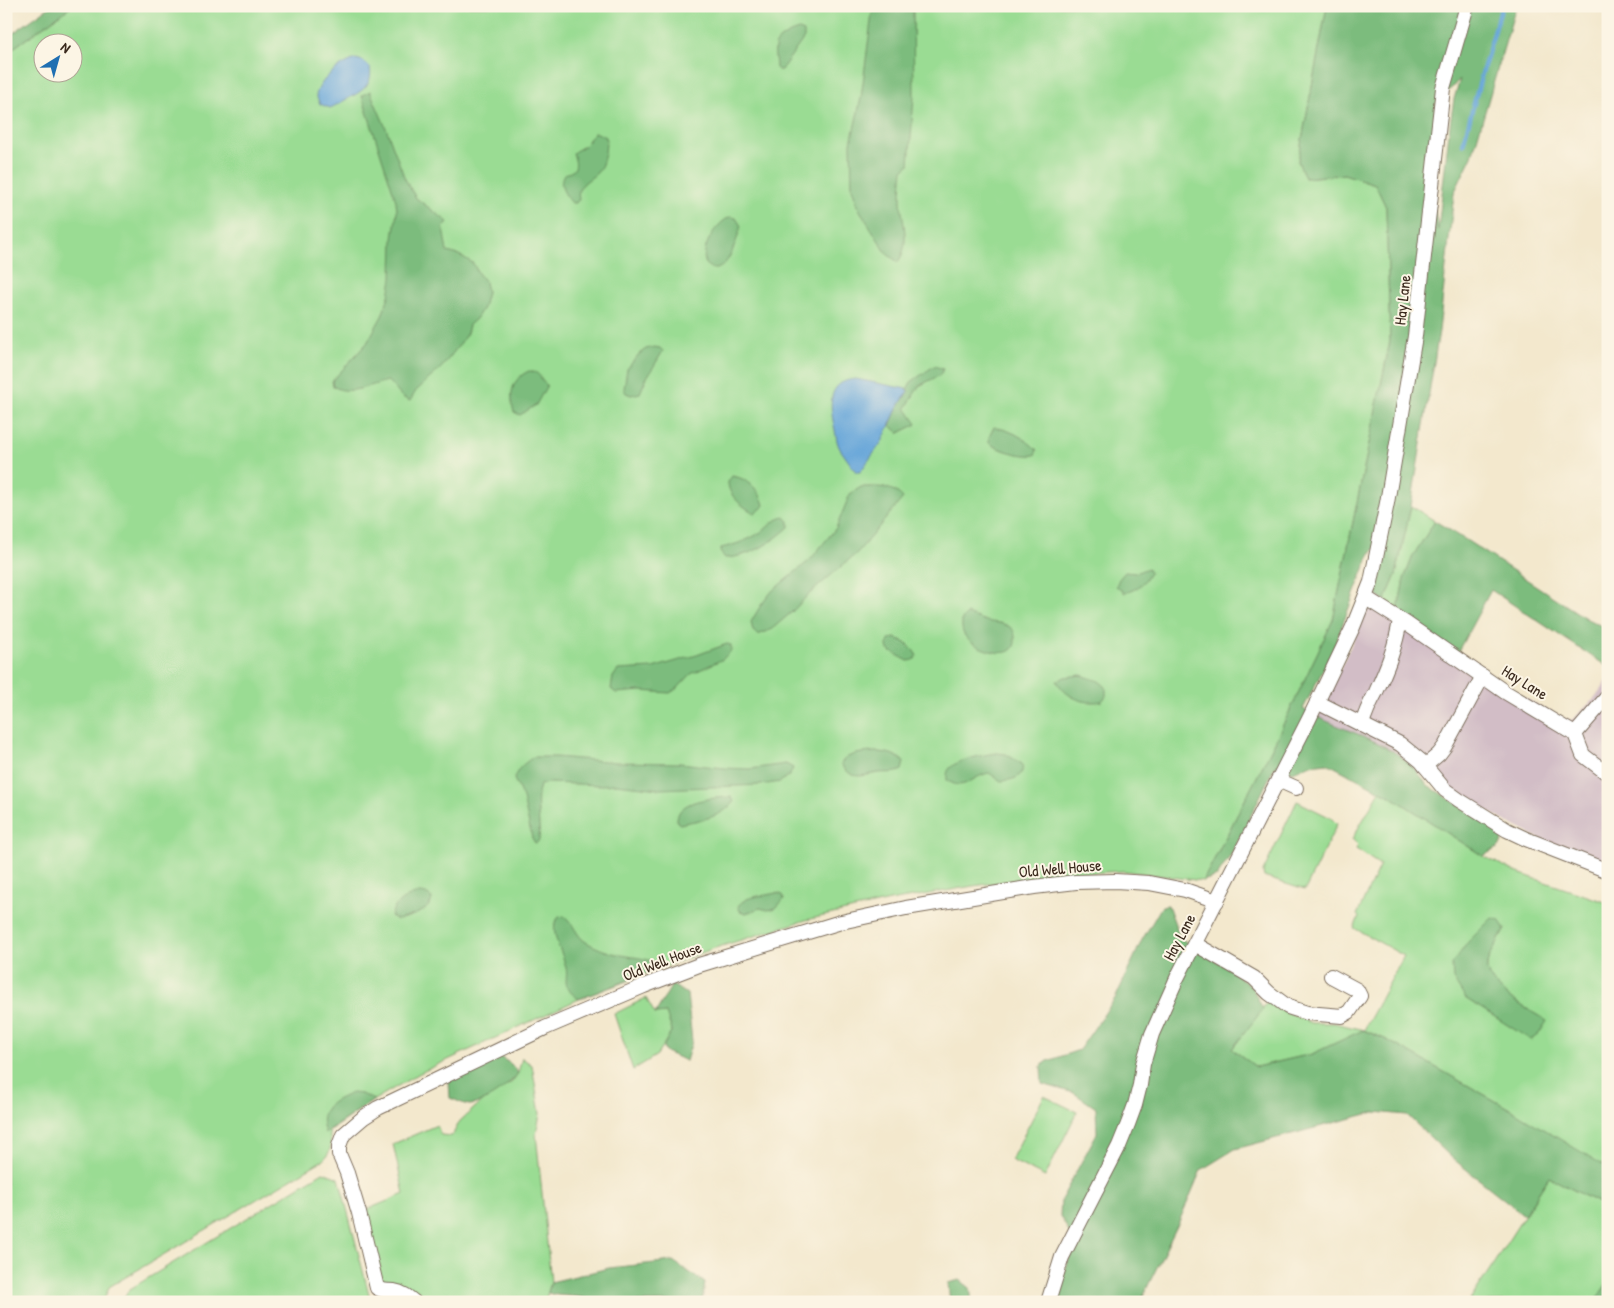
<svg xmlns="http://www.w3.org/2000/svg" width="1614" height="1308" font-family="'Patrick Hand',sans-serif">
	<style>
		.industrial { fill: #d2bdc6 }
		.green { fill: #9adc93; stroke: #6a8358; fill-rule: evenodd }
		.forest { fill: #7bbc7d; stroke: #5b734e; fill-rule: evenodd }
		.water { fill: #66a6d9; stroke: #50687c }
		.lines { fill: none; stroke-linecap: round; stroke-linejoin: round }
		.stream { stroke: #66a6d9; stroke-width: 4.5 }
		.minor-casing { stroke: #7b6c5b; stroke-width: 16 }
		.minor { stroke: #fff; stroke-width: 14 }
		.labels { text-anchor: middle; stroke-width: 4; stroke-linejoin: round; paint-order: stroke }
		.street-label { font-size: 16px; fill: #3b2a1e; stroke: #fcf5e5 }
	</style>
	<rect width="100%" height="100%" fill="#fcf5e5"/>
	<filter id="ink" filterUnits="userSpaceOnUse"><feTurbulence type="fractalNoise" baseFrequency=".02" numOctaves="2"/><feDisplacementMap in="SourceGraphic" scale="10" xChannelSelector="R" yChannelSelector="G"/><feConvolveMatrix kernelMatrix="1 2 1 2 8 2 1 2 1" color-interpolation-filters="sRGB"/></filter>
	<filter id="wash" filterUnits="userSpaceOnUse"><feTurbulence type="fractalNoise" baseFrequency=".0096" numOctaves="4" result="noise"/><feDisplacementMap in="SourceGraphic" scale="20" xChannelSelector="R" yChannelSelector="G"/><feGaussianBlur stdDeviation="1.12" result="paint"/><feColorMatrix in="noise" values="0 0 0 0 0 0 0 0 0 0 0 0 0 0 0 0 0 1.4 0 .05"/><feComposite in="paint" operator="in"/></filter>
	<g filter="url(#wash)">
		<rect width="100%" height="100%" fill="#f3e8cd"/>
		<!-- industrial -->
		<polygon class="industrial" points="1375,594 1515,693 1566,720 1573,719 1592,701 1608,680 1608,867 1554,846 1503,820 1387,754 1317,718"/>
		<!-- green -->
		<g class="green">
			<path d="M72,6H1327L1298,161L1305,178L1344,174L1375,184L1386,207L1390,341L1333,620L1273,746L1203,881L1124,871L1054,875L973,886L890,901L806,920L712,949L579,999L420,1073L374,1100L329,1131C331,1142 333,1151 323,1160L109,1287L103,1302H6V63L12,49ZM42,42H72V72H42Z"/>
			<polygon points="1411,506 1435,521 1413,556 1404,579 1398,610 1385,601 1396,575"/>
			<path d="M1380,791L1392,797L1483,856L1518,873L1608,903V1167H1604L1508,1108L1387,1040L1364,1030L1312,1054L1256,1067L1232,1049L1268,1001L1284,1011L1312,1023H1334L1364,1030L1404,956L1354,928L1359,917L1357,915L1380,865L1356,849L1358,845L1352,839ZM1492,918L1505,929C1501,937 1488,957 1487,964C1483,987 1530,1010 1546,1021L1532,1040L1465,998L1468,942Z"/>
			<polygon points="1297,801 1331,818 1337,824 1305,890 1264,877 1263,872"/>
			<polygon points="646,998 655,1014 666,1013 672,1031 657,1055 633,1070 614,1014"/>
			<polygon points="522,1058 532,1065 540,1114 536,1134 551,1282 545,1302 420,1302 376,1283 359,1213 404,1194 393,1144 437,1125 441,1135 452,1136 460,1121 479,1104 512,1082 518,1073"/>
			<polygon points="1044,1096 1077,1112 1045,1177 1011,1160"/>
			<polygon points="323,1172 339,1178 371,1302 120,1302 130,1289"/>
			<polygon points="1549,1177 1608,1208 1608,1282 1595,1302 1469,1302"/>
		</g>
		<!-- forest -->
		<g class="forest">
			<polygon points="51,6 72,6 12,49 6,63 6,38"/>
			<path d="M873,6H913L914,96L909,165L903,170C902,180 901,189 901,199C901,220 912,242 898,262L887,254L859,209L852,188L851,143L861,98Z"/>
			<path d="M1327,6H1516L1472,156L1454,193L1439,331L1411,506L1396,575L1385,601L1375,594L1387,541L1370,553L1332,652L1303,709C1342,733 1402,741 1426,784L1505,835L1499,847L1483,856L1392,797L1327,763L1309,765L1293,772L1275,766L1234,850L1217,876L1203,881L1273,746L1333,620L1390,341L1386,207L1375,184L1344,174L1305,178L1298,161ZM1460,79L1454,99L1449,132L1438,230L1429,179L1436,104Z"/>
			<path d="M799,30L804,32V38L781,70H778L776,68C776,62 774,55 775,48C775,39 791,32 799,30Z"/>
			<path d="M370,91L386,128L405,179L416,198L448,222L443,228L447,252L459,255L473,263L478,273L485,282L487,292L483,308L476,319L469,325L467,333L460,344L442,367L416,391L410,401L402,397L388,381C371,384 349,397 333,386L332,381L367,343L382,316L389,296L392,278L393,239L397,211L396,201L362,96Z"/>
			<path d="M595,132L606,137C606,148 605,159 600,169C593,180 575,183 579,199L576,203H572C564,194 558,184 564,174C578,171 577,165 573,153C576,150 580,149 584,146C589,142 590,136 595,132Z"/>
			<path d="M730,217L736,218L741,226C738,236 730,264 719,268C714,271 709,267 705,264C701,247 715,224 730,217Z"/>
			<polygon points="654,347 660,348 663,351 646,379 640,393 631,395 626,393 624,389 627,369 639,354 646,349"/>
			<polygon points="934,366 943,369 940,375 919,386 906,408 917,424 899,433 890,425 897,409 908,391 907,389 911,382"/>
			<path d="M529,371C543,372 538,380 547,385L536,405L520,415L514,412C509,395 511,379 529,371Z"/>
			<path d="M994,427C1011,430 1025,438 1037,450L1035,455C1023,457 998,450 989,443V437Z"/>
			<path d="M732,476C748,478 760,490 764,505L761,509L754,513C742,506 728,496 728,482Z"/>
			<path d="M861,487C877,487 892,485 903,498L858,552L807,596L793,611L772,629L758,635L753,631L751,622L761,605L772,591L810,560L836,528L850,494Z"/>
			<path d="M784,517L789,521V527C771,543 750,557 725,558L720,552L721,548C735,545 749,540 761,532C772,525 769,522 784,517Z"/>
			<polygon points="1435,521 1466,540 1587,619 1608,629 1608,667 1491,590 1457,653 1398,610 1404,579 1413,556"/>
			<path d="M1148,568L1150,573C1143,584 1138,589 1125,593L1116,586L1119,579L1125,572L1135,573Z"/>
			<path d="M967,614C973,616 979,619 986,621C993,623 1001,622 1008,626C1014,629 1015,633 1015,639C1017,664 974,649 966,637C961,632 962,625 962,619Z"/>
			<path d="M895,638C904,640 913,648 917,656L914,660L908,661L888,650L887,645L890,639Z"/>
			<polygon points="727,644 731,645 731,651 723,659 691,674 678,688 670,693 641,691 616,693 611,689 613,677 618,670 653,668 697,655"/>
			<path d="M1081,675L1099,681L1106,687V696L1102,701C1084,705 1065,697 1057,681L1065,677Z"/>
			<path d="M873,752C885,752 895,753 904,762L902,770C895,774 887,772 879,773C863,775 851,782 841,763C848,753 862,753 873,752Z"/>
			<path d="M997,753L1006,754L1022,764C1025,778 1012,780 1001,781L989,773C972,776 964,793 947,780C947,775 947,771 950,768C956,760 987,754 997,753Z"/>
			<path d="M533,757H555L617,762L680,763L724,768L750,769L786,764L793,768L790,775L780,782L761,785L660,789L616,784L602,785L548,783L540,785C534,804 541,822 539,841L535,843L532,838L523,798L514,779C517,768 524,764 533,757Z"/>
			<path d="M731,797L734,801C721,819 701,819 680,824L677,822C675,799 714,798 731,797Z"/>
			<path d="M420,893L426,894L432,898C431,912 408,917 397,920L391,916C393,903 408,895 420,893Z"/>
			<path d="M776,893L783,895L784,899L776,908L768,910L760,908L746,913L740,911L738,906C747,894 763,897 776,893Z"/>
			<polygon points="1168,905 1180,938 1229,969 1252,987 1263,1009 1232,1049 1256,1067 1312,1054 1363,1030 1387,1040 1508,1108 1603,1165 1608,1164 1608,1208 1549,1177 1524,1215 1452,1158 1407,1115 1375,1112 1235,1149 1201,1170 1178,1224 1140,1302 1054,1302 1075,1242 1060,1216 1061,1200 1097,1133 1096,1108 1074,1093 1042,1084 1041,1066 1048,1061 1079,1050 1116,997 1142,940 1162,906"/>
			<path d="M564,916C574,923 576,936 586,942C598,949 613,954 627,956C639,958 653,959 663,967L579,999C575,996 570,993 568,988C564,982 568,975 566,968C563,952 552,939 555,922L559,917Z"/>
			<path d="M1492,918L1499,920L1505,929C1501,937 1488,957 1487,964C1483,987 1530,1010 1547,1021L1539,1034L1531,1040L1465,998L1453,979L1452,964L1468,942Z"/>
			<polygon points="672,985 687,994 692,1041 686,1061 666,1052 663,1047 672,1030 666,1013 655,1014"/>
			<path d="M500,1057L511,1064L518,1073C511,1085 483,1105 469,1105C463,1104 456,1100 450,1098L449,1081L463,1071Z"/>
			<path d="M352,1093L361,1094L374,1100L325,1133C316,1109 332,1101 352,1093Z"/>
			<path d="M673,1261L705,1283L702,1302H592C580,1293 562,1298 548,1293L551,1282L609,1268Z"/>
			<polygon points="960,1280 970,1288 972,1302 950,1302 948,1283"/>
			<polygon points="1608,1282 1608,1302 1595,1302 1595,1301"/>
		</g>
		<!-- water -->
		<g class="water">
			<path d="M356,59L363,61L370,67C374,86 359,93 345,100C340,103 335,106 330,108L320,104L316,95C321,78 340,64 356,59Z"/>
			<path d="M856,379L907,389L908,391L897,409L882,442L860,472H856C851,464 845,457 840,449C837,444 836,436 835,430C830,408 825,381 856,379Z"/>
		</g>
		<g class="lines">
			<!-- stream -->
			<polyline class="stream" points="1463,144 1483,70 1502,6"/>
		</g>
	</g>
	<g filter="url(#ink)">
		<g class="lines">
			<!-- minor casing -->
			<g class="minor-casing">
				<g id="minor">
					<polyline points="1366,598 1407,624 1505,692 1575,734 1608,696"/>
					<polyline points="1317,702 1400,744 1421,761 1445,790 1459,800 1507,830 1526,839 1608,871"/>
					<path d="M1362,725C1365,713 1370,703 1376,692C1387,668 1396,646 1400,620"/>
					<polyline points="1575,734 1583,755 1608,774"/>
					<polyline points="1425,766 1439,754 1445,746 1483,676"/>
					<polyline points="1278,780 1296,788"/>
					<polyline points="1195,944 1254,978 1269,993 1288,1007 1307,1013 1342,1016 1349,1012 1360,996 1357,990 1331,976"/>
					<path d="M414,1302C408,1297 402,1292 394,1291C387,1290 384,1292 377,1288L359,1213L347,1173L339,1154V1146L343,1135L364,1117L378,1108L545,1028L644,986L699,965L841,922L906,908L1034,887L1076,882L1115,881L1149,883L1185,890L1217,901"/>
					<polyline points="1048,1302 1062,1257 1119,1146 1128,1124 1135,1105 1140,1085 1143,1064 1152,1034 1177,978 1309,719 1353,627 1371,582 1387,503 1415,336 1443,88 1467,6"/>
				</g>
			</g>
			<!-- minor -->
			<use href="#minor" class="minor"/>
		</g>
	</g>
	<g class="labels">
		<!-- street labels -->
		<g class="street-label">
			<text transform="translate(1402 300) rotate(-84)" y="6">Hay Lane</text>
			<text transform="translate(1525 682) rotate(32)" y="6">Hay Lane</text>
			<text transform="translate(1060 868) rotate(-5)" y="6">Old Well House</text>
			<text transform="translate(1179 937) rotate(-62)" y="6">Hay Lane</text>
			<text transform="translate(662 961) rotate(-21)" y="6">Old Well House</text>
		</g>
	</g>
	<!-- margin -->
	<rect width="1614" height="1308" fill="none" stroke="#fcf5e5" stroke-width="25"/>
	<!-- north arrow -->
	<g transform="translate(58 58) rotate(37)"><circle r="24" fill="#fcf5e5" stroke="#afa495"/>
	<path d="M0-4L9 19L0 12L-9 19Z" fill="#1f6fb2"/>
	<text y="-8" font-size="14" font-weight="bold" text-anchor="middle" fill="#3b2a1e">N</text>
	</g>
</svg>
